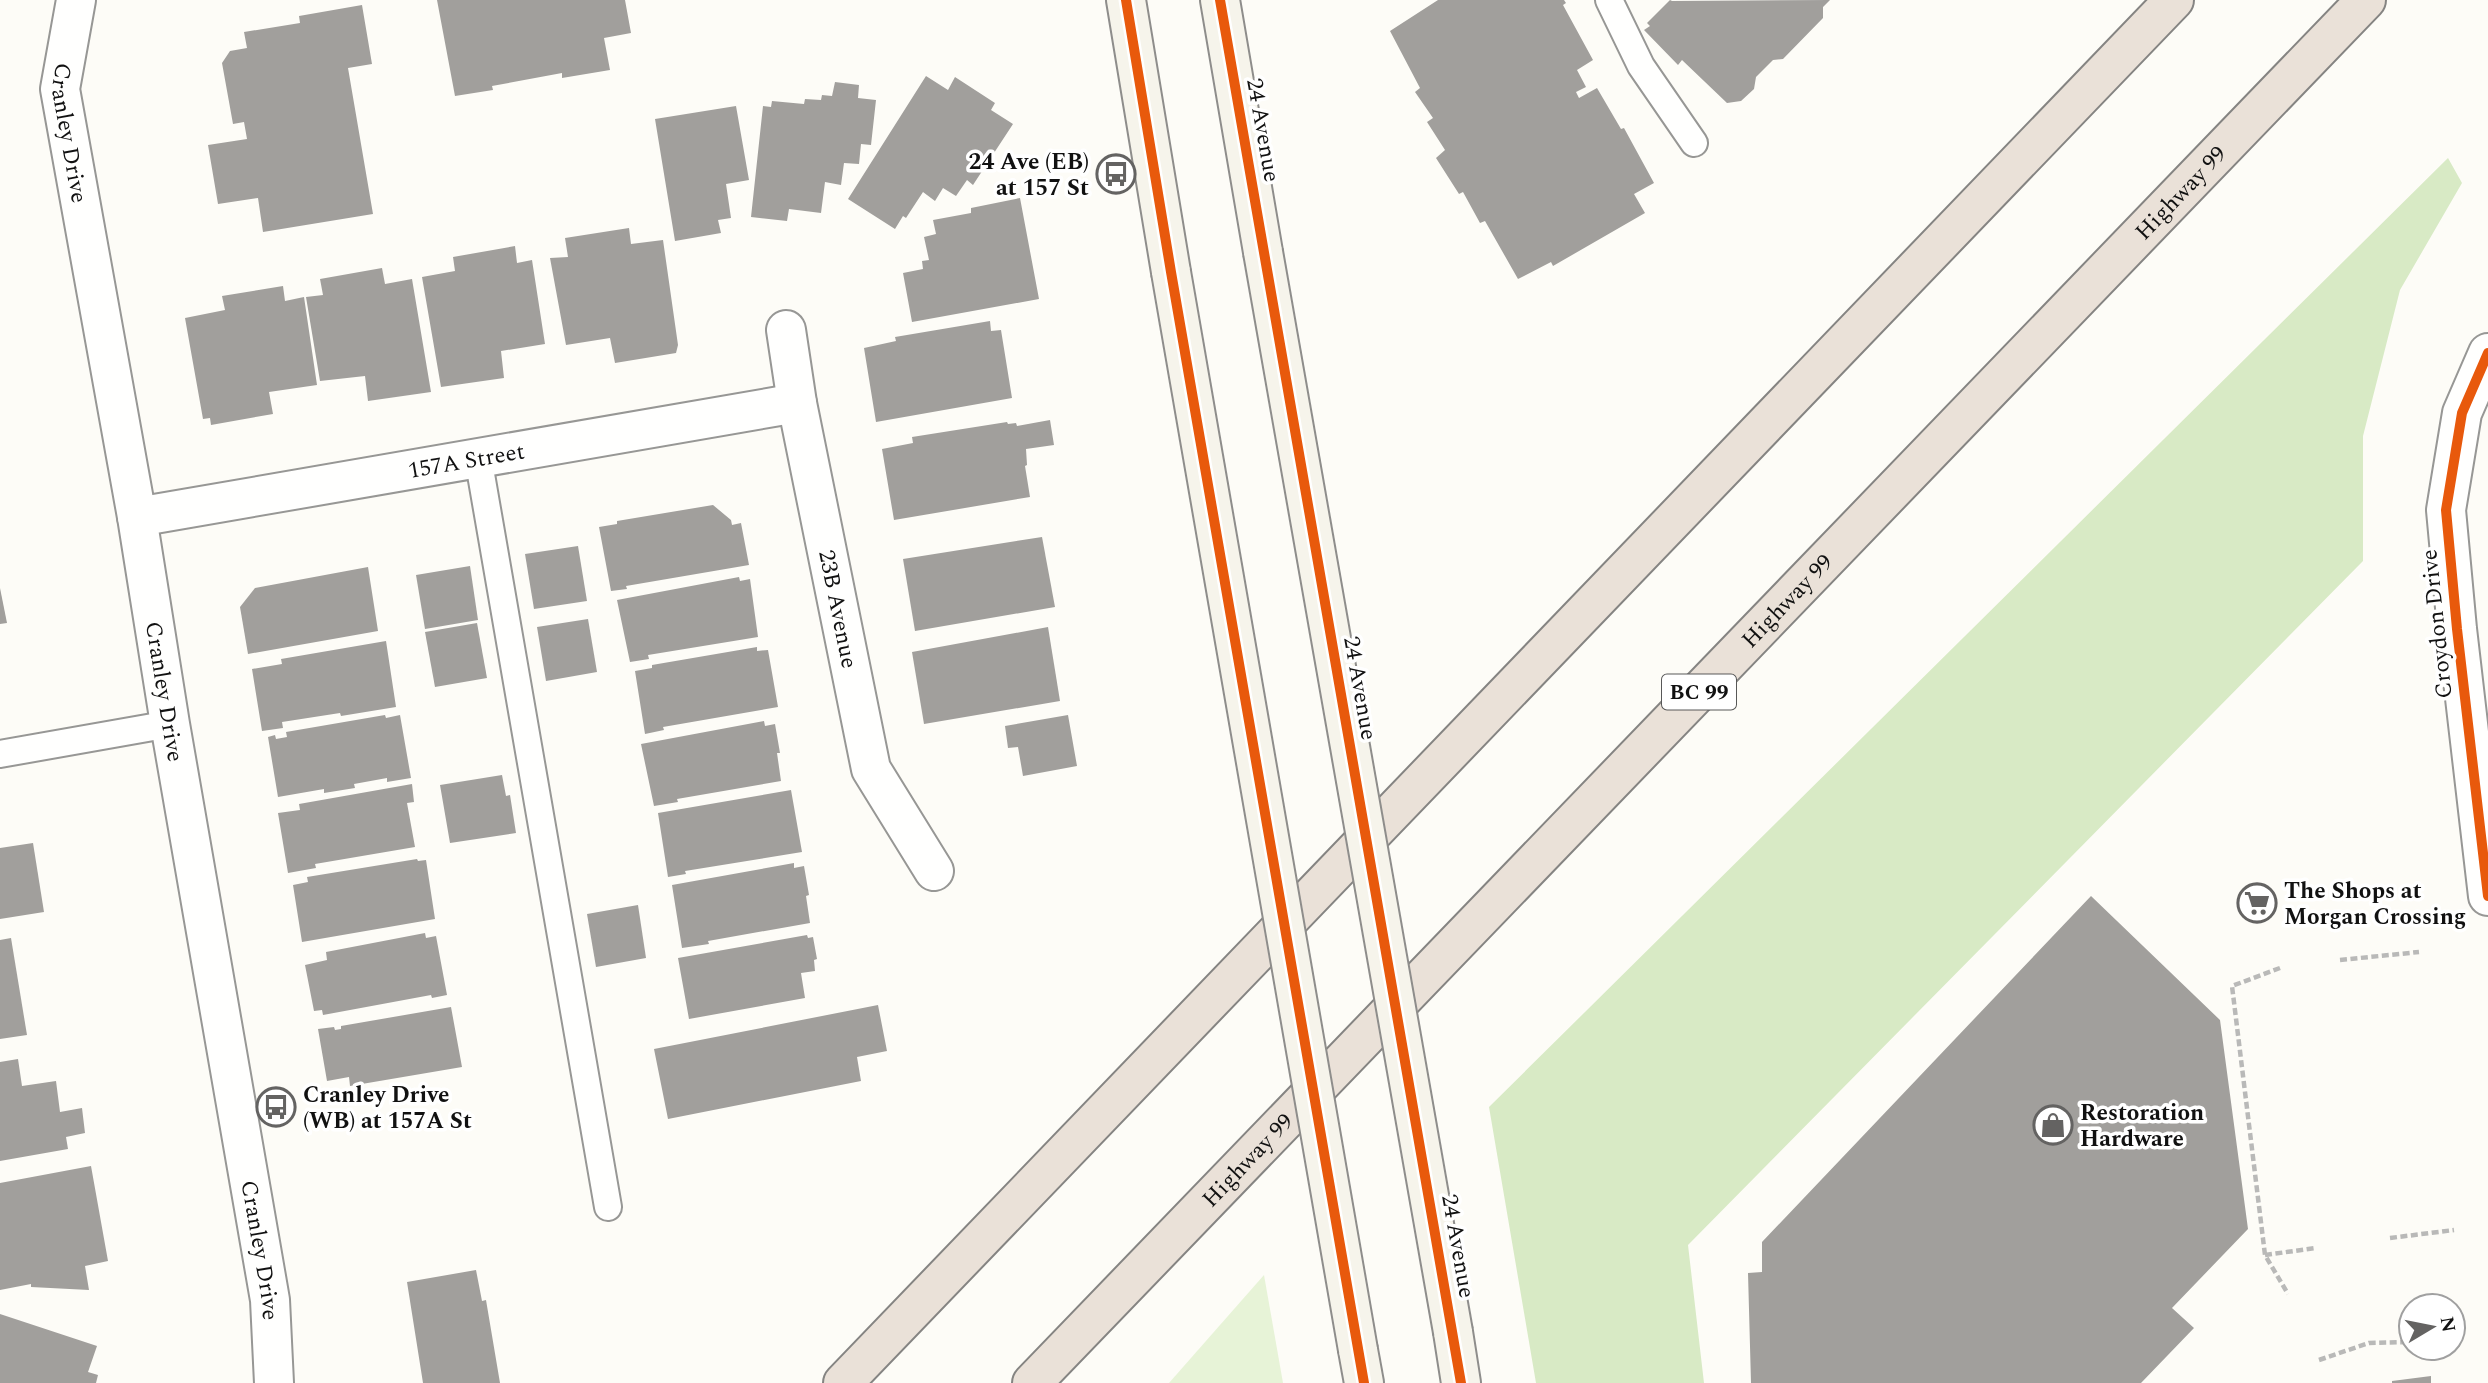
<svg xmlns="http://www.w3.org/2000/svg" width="2488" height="1383" font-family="Spectral,serif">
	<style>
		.green { fill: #e7f3d7 }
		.forest { fill: #d8eac5 }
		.building { fill: #a19f9c }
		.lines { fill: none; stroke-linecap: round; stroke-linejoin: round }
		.service-casing { stroke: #979795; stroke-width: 30 }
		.minor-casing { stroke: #979795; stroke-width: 42 }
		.tertiary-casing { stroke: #979795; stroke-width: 42 }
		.secondary-casing { stroke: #8e8d8b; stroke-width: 42 }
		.motorway-casing { stroke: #858482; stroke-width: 42 }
		.path { stroke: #b9b9b8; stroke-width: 4.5; stroke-dasharray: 7 3.5; stroke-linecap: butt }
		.service { stroke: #fffffe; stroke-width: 26 }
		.minor { stroke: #fffffe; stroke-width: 38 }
		.tertiary { stroke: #fffffe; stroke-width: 38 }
		.secondary { stroke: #f6f4eb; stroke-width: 38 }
		.motorway { stroke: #eae1d8; stroke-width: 38 }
		.secondary-bridge-casing { stroke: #8e8d8b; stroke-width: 42; stroke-linecap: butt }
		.secondary-bridge { stroke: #f6f4eb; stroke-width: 38 }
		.cycleway-casing { stroke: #fff; stroke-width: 15 }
		.cycleway { stroke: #e8590c; stroke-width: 10 }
		.labels { text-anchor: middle; stroke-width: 7; stroke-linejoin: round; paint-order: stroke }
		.shield { fill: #fff; stroke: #585858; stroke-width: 2 }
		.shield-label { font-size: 21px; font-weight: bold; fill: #111 }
		.street-label { font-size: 23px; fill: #111; stroke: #fff }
		.poi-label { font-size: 23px; font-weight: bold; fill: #111; stroke: #fff; text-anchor: start }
	</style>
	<rect width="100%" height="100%" fill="#fdfcf7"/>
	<!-- green -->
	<polygon class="green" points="1264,1275 1283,1383 1169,1383"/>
	<!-- forest -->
	<polygon class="forest" points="2448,158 2462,183 2400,290 2363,436 2363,561 1688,1245 1704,1383 1536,1383 1489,1107"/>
	<!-- building -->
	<g class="building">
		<polygon points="437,0 625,0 631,33 604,38 610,70 562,78 562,73 492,86 493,90 455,96"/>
		<polygon points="1438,0 1564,0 1566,3 1563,5 1593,60 1577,70 1586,87 1576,92 1579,98 1597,88 1621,129 1624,128 1654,183 1634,194 1645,213 1553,266 1551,262 1518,279 1485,221 1480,223 1463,192 1459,194 1436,158 1445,150 1427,122 1433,118 1415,92 1420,88 1390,31"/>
		<polygon points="1670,0 1672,1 1830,0 1823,7 1823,18 1783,59 1773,60 1756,77 1754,89 1741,101 1727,103 1682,60 1678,65 1644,30 1650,26 1647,23"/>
		<polygon points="362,5 372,64 348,68 373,214 263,232 258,198 218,204 208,145 247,139 244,122 233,124 222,63 230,51 247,48 244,32 300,23 299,16"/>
		<polygon points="926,76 948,90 955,77 995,103 991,110 1013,124 973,185 967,180 956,196 943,188 935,201 923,192 906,218 903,216 895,229 848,199"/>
		<polygon points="835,82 859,85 858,98 876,100 871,145 861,144 859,164 844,163 841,185 825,182 821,213 789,209 787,221 751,217 763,106 771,107 772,101 804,104 805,99 821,100 822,95 832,96"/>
		<polygon points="736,106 749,180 726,184 731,218 718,220 721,233 675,241 655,119"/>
		<polygon points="1020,198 1039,299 912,322 903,273 923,269 922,261 929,260 924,237 936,234 933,220 971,213 971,208"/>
		<polygon points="629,228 631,244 663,240 678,345 676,353 615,363 610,338 566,345 550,258 568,257 565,238"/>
		<polygon points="515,246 517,263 532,260 545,344 501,351 504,378 441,387 422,277 455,271 453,257"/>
		<polygon points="382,268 385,284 412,279 431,392 368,401 365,376 320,381 306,297 323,295 320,279"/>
		<polygon points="283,286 285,301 304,297 317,385 269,392 273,414 211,425 210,418 203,419 185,318 225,310 222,296"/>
		<polygon points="990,321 991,331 1001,330 1012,398 876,422 864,348 896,341 895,337"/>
		<polygon points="1050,420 1054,445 1026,449 1027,465 1025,466 1030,497 894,520 882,449 913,443 912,437 1007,422 1008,424 1016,423 1017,426"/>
		<polygon points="713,505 731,520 732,525 741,523 749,565 626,586 627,589 611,591 599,527 617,524 617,521"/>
		<polygon points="1042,537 1055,607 915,631 903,559"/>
		<polygon points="578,546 587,601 534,609 525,554"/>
		<polygon points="470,566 478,620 425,629 416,575"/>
		<polygon points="368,567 378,631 248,654 240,607 255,588"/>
		<polygon points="739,577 740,581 750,579 758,637 648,655 649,659 630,662 617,600"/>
		<polygon points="0,588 7,623 0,624"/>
		<polygon points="588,619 597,672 546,681 537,627"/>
		<polygon points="477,623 487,678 435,687 425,632"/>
		<polygon points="1048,627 1060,701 924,724 912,652"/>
		<polygon points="386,641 396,707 341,716 340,713 282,722 283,728 262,731 252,669 282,664 281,659"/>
		<polygon points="757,647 757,651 768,650 778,707 663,727 664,730 645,734 635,671 652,668 652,665"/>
		<polygon points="385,715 386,718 400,715 411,778 387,782 387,778 354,784 355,788 324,793 324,789 278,797 268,737 275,735 276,739 287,737 286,732"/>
		<polygon points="1068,715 1077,766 1023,776 1018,747 1008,748 1005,726"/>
		<polygon points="764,721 765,726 775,724 780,753 777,753 781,781 677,799 678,802 654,806 641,744"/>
		<polygon points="502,775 506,796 510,795 516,833 450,843 440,785"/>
		<polygon points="412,784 414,802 407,803 415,847 315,864 316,868 288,873 278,813 300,810 299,804"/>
		<polygon points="791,790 802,852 685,871 686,874 668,877 658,813"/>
		<polygon points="33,843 44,912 0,919 0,848"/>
		<polygon points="417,859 418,861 426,860 435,919 302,942 293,885 308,882 307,877"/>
		<polygon points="794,863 794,868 804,866 809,895 806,896 810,923 708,941 709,944 682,948 672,885"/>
		<polygon points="2091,896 2220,1020 2248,1229 2172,1308 2194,1328 2141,1383 1751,1383 1748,1273 1762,1272 1762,1242"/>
		<polygon points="638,905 646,958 596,967 587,914"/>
		<polygon points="425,933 426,938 436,936 447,995 432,998 431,995 323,1015 322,1010 314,1011 305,965 327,960 326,952"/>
		<polygon points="807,935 808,938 813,937 817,959 814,960 815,971 801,973 805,998 689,1019 678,958"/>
		<polygon points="11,938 27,1035 0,1039 0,940"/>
		<polygon points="878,1005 887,1051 857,1057 861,1081 668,1119 654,1049"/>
		<polygon points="451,1007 462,1067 350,1086 349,1077 327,1081 318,1029 334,1027 335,1030 341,1029 341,1026"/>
		<polygon points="18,1059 22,1086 56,1081 60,1112 82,1108 85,1133 66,1137 68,1149 0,1161 0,1062"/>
		<polygon points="91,1166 108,1261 85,1266 89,1290 31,1287 31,1284 0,1290 0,1183"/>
		<polygon points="476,1270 482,1301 486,1300 500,1383 423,1383 407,1282"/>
		<polygon points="0,1314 97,1346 88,1372 98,1375 96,1383 0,1383"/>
		<polygon points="2431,1376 2431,1383 2392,1383 2392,1381"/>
	</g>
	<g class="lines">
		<!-- service casing -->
		<g class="service-casing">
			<g id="service">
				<polyline points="1609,0 1641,66 1694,143"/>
				<polyline points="478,457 608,1207"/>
				<polyline points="0,754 170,724"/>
			</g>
		</g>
		<!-- minor casing -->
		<g class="minor-casing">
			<g id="minor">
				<path id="s1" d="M786,330L797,403L871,769L934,871"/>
				<path id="s2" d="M137,517L797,403"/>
			</g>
		</g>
		<!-- tertiary casing -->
		<g class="tertiary-casing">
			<g id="tertiary">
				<path id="s3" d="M76,0L60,89L137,517L170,724L270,1300L274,1383"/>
				<polyline points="2488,353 2462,413 2446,510 2457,629 2488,896"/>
			</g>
		</g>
		<!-- secondary casing -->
		<g class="secondary-casing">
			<g id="secondary">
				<polyline points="1126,0 1171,272"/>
				<polyline points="1220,0 1263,252"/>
				<polyline points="1453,1332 1461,1383"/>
				<polyline points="1358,1350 1364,1383"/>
			</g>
		</g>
		<!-- motorway casing -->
		<g class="motorway-casing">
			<g id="motorway">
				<polyline points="843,1383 2174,0"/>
				<path id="s4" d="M1032,1383L2366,0"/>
			</g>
		</g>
		<!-- path -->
		<g class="path">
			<polyline points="2340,960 2419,952"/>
			<polyline points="2280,968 2232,986 2265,1255 2288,1294"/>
			<polyline points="2390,1238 2454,1230"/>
			<polyline points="2265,1255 2316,1248"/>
			<polyline points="2453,1343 2463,1345"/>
			<polyline points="2319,1360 2369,1343 2411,1342"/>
		</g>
		<!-- service -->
		<use href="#service" class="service"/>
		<!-- minor -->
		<use href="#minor" class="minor"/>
		<!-- tertiary -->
		<use href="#tertiary" class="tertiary"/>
		<!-- secondary -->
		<use href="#secondary" class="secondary"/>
		<!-- motorway -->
		<use href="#motorway" class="motorway"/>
		<!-- secondary-bridge casing -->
		<g class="secondary-bridge-casing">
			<g id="secondary-bridge">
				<polyline points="1263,252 1453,1332"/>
				<polyline points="1171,272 1358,1350"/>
			</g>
		</g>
		<!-- secondary-bridge -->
		<use href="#secondary-bridge" class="secondary-bridge"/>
		<!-- cycleway casing -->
		<g class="cycleway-casing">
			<g id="cycleway">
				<polyline points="1126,0 1171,272 1364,1383"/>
				<polyline points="1220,0 1461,1383"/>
				<polyline points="2488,353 2462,413 2446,510 2457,629 2488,896"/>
			</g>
		</g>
		<!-- cycleway -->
		<use href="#cycleway" class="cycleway"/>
	</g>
	<!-- icons -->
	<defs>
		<g id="bus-ring" transform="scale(2.0125)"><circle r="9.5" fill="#fff" stroke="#646362" stroke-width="1.5"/><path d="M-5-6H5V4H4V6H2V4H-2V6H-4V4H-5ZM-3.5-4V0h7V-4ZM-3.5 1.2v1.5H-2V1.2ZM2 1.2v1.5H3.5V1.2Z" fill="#646362"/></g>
		<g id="supermarket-ring" transform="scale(2.0125)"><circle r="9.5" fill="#fff" stroke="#646362" stroke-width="1.5"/><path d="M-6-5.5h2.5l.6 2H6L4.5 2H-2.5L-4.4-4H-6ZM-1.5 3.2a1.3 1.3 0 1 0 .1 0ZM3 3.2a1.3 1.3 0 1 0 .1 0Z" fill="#646362"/></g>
		<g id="shop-ring" transform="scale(2.0125)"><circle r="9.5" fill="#fff" stroke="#646362" stroke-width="1.5"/><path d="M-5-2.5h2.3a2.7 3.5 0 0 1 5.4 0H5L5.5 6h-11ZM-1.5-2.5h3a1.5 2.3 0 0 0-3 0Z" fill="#646362"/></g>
	</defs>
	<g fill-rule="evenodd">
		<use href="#bus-ring" x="1116" y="174"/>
		<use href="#supermarket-ring" x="2257" y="903"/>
		<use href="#bus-ring" x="276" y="1107"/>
		<use href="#shop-ring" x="2053" y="1125"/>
	</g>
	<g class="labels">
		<!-- shield labels -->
		<rect class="shield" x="1662" y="674.5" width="74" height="35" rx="5"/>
		<g class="shield-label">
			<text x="1699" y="699">BC 99</text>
		</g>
		<!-- street labels -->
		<g class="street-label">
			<text transform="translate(1264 130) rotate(80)" y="8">24 Avenue</text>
			<text dy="8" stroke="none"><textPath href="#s3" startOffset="135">Cranley Drive</textPath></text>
			<text dy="8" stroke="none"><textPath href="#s4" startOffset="1654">Highway 99</textPath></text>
			<text dy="8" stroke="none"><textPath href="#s2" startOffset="334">157A Street</textPath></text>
			<text dy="8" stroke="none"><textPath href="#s4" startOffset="1087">Highway 99</textPath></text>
			<text dy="8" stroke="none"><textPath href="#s1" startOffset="284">23B Avenue</textPath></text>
			<text transform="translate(2436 624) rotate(-96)" y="8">Croydon Drive</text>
			<text transform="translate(1361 688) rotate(80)" y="8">24 Avenue</text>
			<text dy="8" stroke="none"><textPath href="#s3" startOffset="702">Cranley Drive</textPath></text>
			<text dy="8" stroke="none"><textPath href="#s4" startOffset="310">Highway 99</textPath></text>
			<text transform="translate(1459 1246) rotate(80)" y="8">24 Avenue</text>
			<text dy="8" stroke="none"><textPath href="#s3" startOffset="1269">Cranley Drive</textPath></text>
		</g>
		<!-- poi labels -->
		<g class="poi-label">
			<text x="1089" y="169" text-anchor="end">24 Ave (EB)<tspan x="1089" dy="26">at 157 St</tspan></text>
			<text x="2284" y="898">The Shops at<tspan x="2284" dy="26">Morgan Crossing</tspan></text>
			<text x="303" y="1102">Cranley Drive<tspan x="303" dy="26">(WB) at 157A St</tspan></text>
			<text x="2080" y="1120">Restoration<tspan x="2080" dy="26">Hardware</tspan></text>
		</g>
	</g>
	<!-- north arrow -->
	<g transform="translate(2432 1327) rotate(80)"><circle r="33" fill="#ffffff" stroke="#a0a0a0" stroke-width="2"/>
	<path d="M0-5L12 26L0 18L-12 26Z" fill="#646362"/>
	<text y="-10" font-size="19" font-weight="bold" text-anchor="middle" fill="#111111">N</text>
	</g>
</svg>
